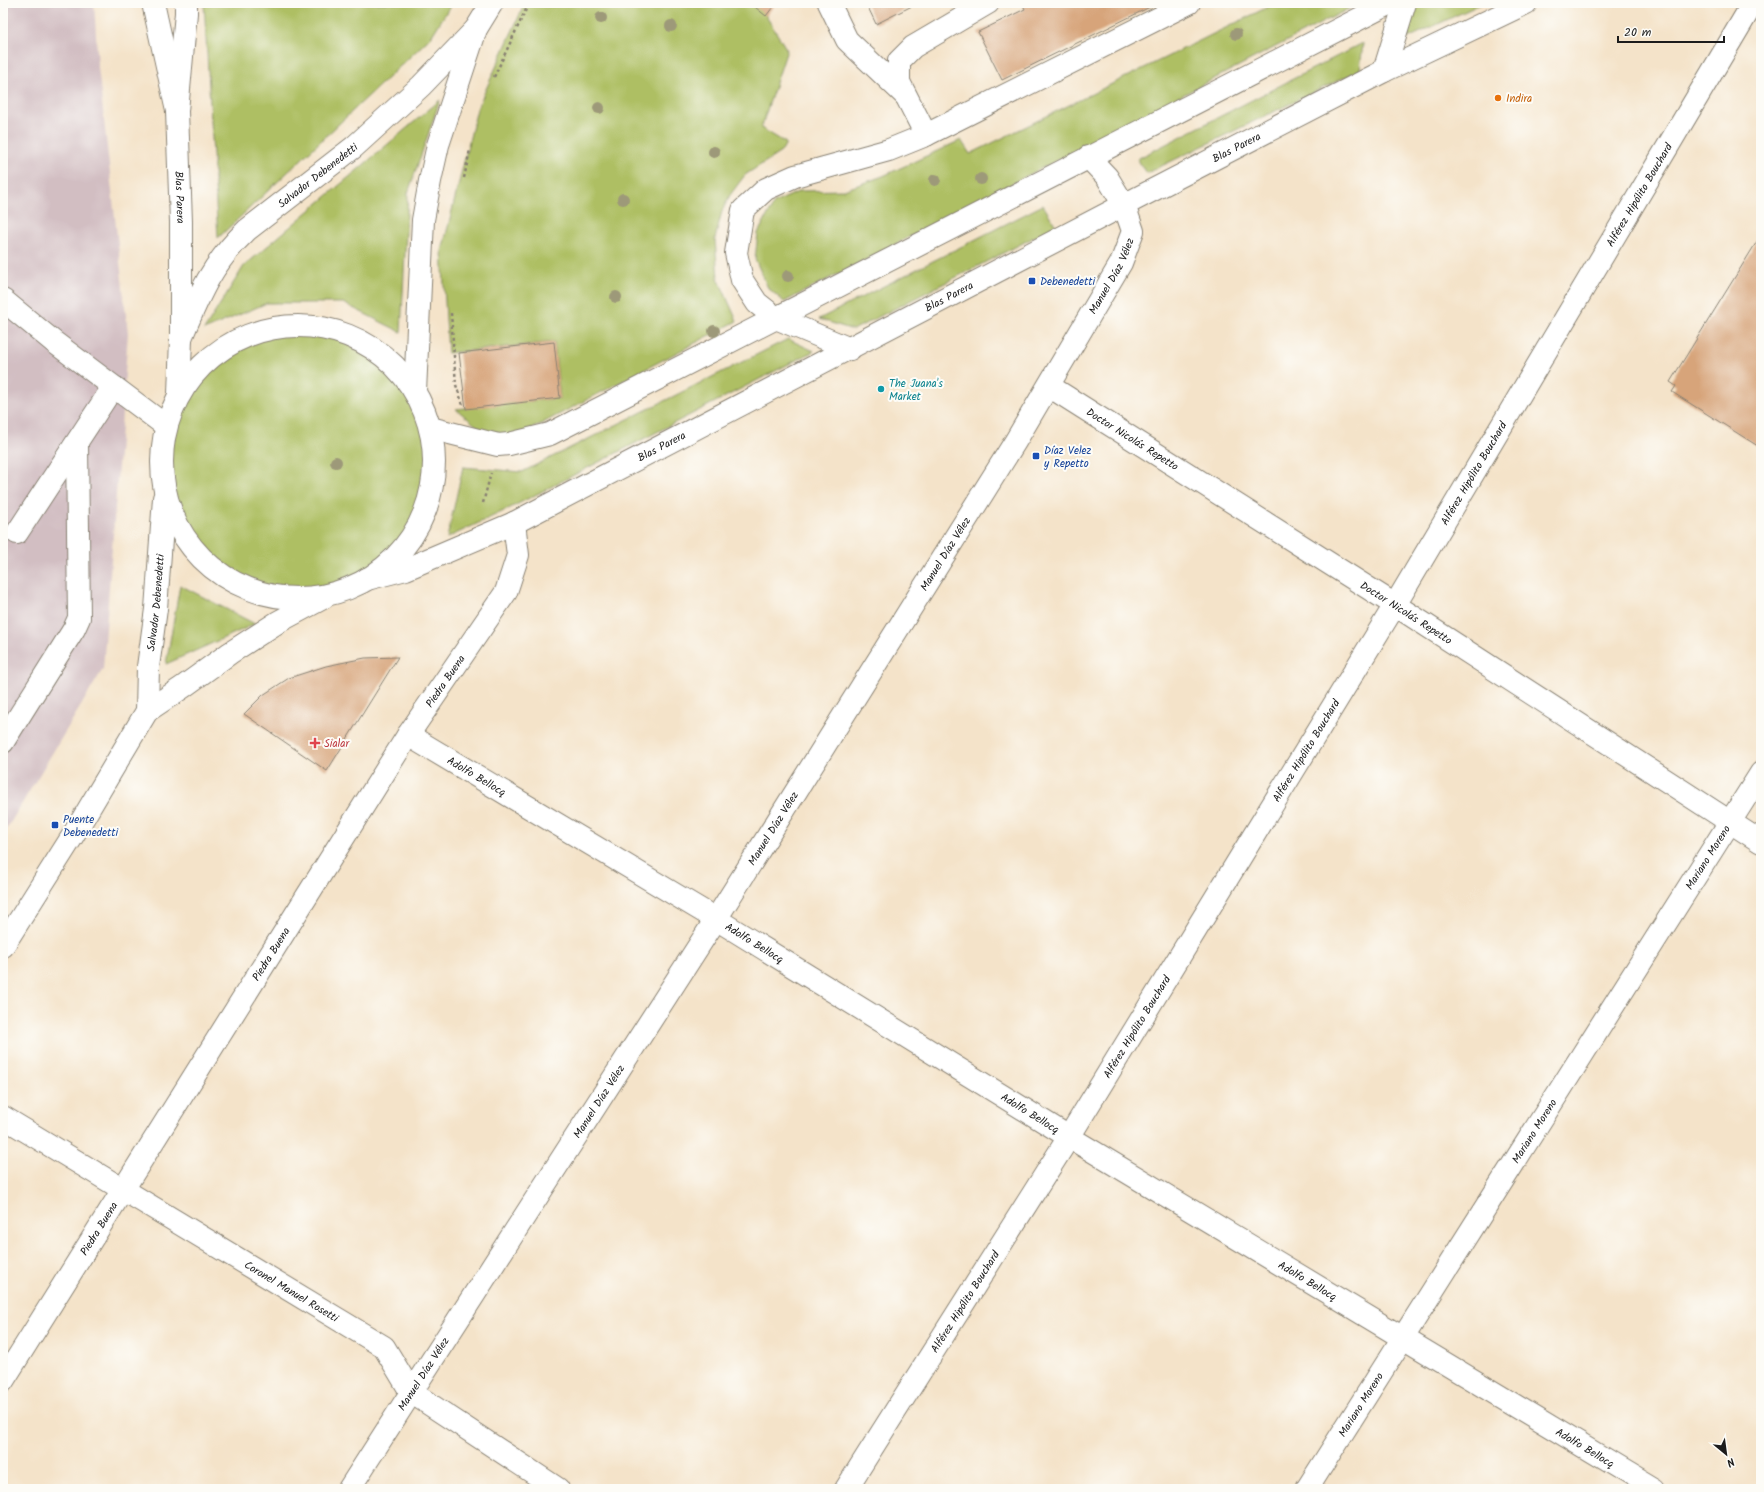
<svg xmlns="http://www.w3.org/2000/svg" width="1764" height="1492" font-family="Kalam,sans-serif">
	<style>
		.industrial { fill: #d2bec2 }
		.green { fill: #aebf63; stroke: #656e40 }
		.building { fill: #d7a47a }
		.lines { fill: none; stroke-linecap: round; stroke-linejoin: round }
		.minor-casing { stroke: #888072; stroke-width: 24 }
		.highway-casing { stroke: #888072; stroke-width: 24 }
		.path { stroke: #888072; stroke-width: 2.5; stroke-dasharray: 3 3; stroke-linecap: butt }
		.minor { stroke: #fff; stroke-width: 22 }
		.highway { stroke: #fff; stroke-width: 22 }
		.tree { fill: #9d9979 }
		.food-dot { fill: #e8710a; stroke: #fdfcf7; stroke-width: 1.5 }
		.transit-dot { fill: #1a4fb4; stroke: #fdfcf7; stroke-width: 1.5 }
		.culture-dot { fill: #0f9aa8; stroke: #fdfcf7; stroke-width: 1.5 }
		.health-dot { fill: #e0444e; stroke: #fdfcf7; stroke-width: 1.5 }
		.labels { text-anchor: middle; stroke-width: 4; stroke-linejoin: round; paint-order: stroke }
		.food-label { font-size: 11px; fill: #c56008; stroke: #fdfcf7; text-anchor: start }
		.street-label { font-size: 11px; fill: #1c1c1c; stroke: #fdfcf7 }
		.transit-label { font-size: 11px; fill: #164399; stroke: #fdfcf7; text-anchor: start }
		.culture-label { font-size: 11px; fill: #0d838f; stroke: #fdfcf7; text-anchor: start }
		.health-label { font-size: 11px; fill: #be3a42; stroke: #fdfcf7; text-anchor: start }
	</style>
	<rect width="100%" height="100%" fill="#fdfcf7"/>
	<filter id="ink" filterUnits="userSpaceOnUse"><feTurbulence type="fractalNoise" baseFrequency=".025" numOctaves="2"/><feDisplacementMap in="SourceGraphic" scale="8" xChannelSelector="R" yChannelSelector="G"/><feConvolveMatrix kernelMatrix="1 2 1 2 8 2 1 2 1" color-interpolation-filters="sRGB"/></filter>
	<filter id="wash" filterUnits="userSpaceOnUse"><feTurbulence type="fractalNoise" baseFrequency=".012" numOctaves="4" result="noise"/><feDisplacementMap in="SourceGraphic" scale="16" xChannelSelector="R" yChannelSelector="G"/><feGaussianBlur stdDeviation="0.9" result="paint"/><feColorMatrix in="noise" values="0 0 0 0 0 0 0 0 0 0 0 0 0 0 0 0 0 1.4 0 .05"/><feComposite in="paint" operator="in"/></filter>
	<g filter="url(#wash)">
		<rect width="100%" height="100%" fill="#f4e3c9"/>
		<!-- industrial -->
		<polygon class="industrial" points="3,3 94,3 98,67 128,333 103,669 3,835"/>
		<!-- green -->
		<g class="green">
			<polygon points="204,3 452,3 431,37 218,238"/>
			<polygon points="525,3 758,3 787,50 761,128 786,143 781,152 745,175 730,195 722,211 715,239 718,278 737,321 516,437 484,432 456,409 560,398 554,342 448,353 442,251 477,109"/>
			<polygon points="1276,3 1360,3 784,302 768,288 755,259 758,233 774,203 800,191 844,190 883,176 961,140 970,154"/>
			<polygon points="1419,3 1483,3 1408,38 1407,9"/>
			<polygon points="1363,43 1360,70 1147,173 1137,159"/>
			<polygon points="440,100 408,193 401,332 343,303 267,303 204,330 244,266"/>
			<polygon points="1043,205 1056,226 853,330 819,319"/>
			<circle cx="298" cy="462" r="136"/>
			<polygon points="788,339 814,351 508,509 447,538 463,467 522,472"/>
			<polygon points="180,585 255,624 166,664"/>
		</g>
		<g id="blocks">
			<!-- building -->
			<g class="building">
				<polygon points="750,3 776,3 766,16"/>
				<polygon points="866,3 918,3 876,24"/>
				<polygon points="1022,3 1158,3 1002,80 978,32 1025,9"/>
				<polygon points="1761,235 1761,448 1672,392 1676,386 1670,382"/>
				<polygon points="554,342 560,398 466,409 459,353"/>
				<polygon points="398,657 327,771 244,714 263,695 289,678 326,666 365,658"/>
			</g>
		</g>
	</g>
	<g filter="url(#ink)">
		<use href="#blocks" fill-opacity="0" stroke="#888072" stroke-width="1"/>
		<g class="lines">
			<!-- minor casing -->
			<g class="minor-casing">
				<g id="minor">
					<path id="s1" d="M153,3L177,111L181,222V338L179,394"/>
					<polyline points="829,3 847,40 905,95"/>
					<polyline points="1384,71 1405,3"/>
					<polyline points="926,135 899,82 899,61 913,47 988,3"/>
					<polyline points="3,300 54,342 166,426"/>
					<circle cx="298" cy="462" r="136"/>
					<path id="s2" d="M181,338C199,295 212,263 247,230L354,147L421,86L476,29"/>
					<polyline points="850,349 776,318 757,303 742,280 736,253 743,210 766,189 795,176 889,150 926,135 1189,3"/>
					<path id="s3" d="M1049,386L1395,605L1761,842"/>
					<polyline points="415,392 423,220 430,181 438,145 476,29 492,3"/>
					<polyline points="430,428 498,445 509,444 550,434 1390,3"/>
					<polyline points="17,533 113,387"/>
					<path id="s4" d="M367,579L406,569L514,523L1124,205L1384,71L1526,3"/>
					<path id="s5" d="M147,711L148,667L156,609L164,498"/>
					<path id="s6" d="M408,735L716,919L1069,1137L1654,1489"/>
					<polyline points="3,742 74,629 79,618 77,444"/>
					<polyline points="3,946 72,837 147,711 183,687 230,653 278,622 323,598"/>
					<path id="s7" d="M3,1117L384,1347L411,1392L558,1489"/>
					<path id="s8" d="M3,1381L408,735L506,592L518,555L514,523"/>
					<path id="s9" d="M349,1489L716,919L1015,442L1121,263L1133,231L1124,205L1107,177L1088,157"/>
					<path id="s10" d="M846,1489L1069,1137L1395,605L1749,10L1751,3"/>
					<path id="s11" d="M1307,1489L1761,773"/>
				</g>
			</g>
			<!-- highway casing -->
			<g class="highway-casing">
				<polyline id="highway" points="177,111 186,13 186,3"/>
			</g>
			<!-- path -->
			<g class="path">
				<polyline points="494,77 529,3"/>
				<polyline points="464,178 470,150"/>
				<polyline points="451,313 456,385 463,405"/>
				<polyline points="483,503 491,473"/>
			</g>
			<!-- minor -->
			<use href="#minor" class="minor"/>
			<!-- highway -->
			<use href="#highway" class="highway"/>
		</g>
		<!-- trees -->
		<g class="tree">
			<circle cx="601" cy="18" r="6"/>
			<circle cx="671" cy="26" r="6"/>
			<circle cx="1236" cy="34" r="6"/>
			<circle cx="599" cy="108" r="6"/>
			<circle cx="714" cy="152" r="6"/>
			<circle cx="981" cy="179" r="6"/>
			<circle cx="935" cy="180" r="6"/>
			<circle cx="623" cy="199" r="6"/>
			<circle cx="788" cy="276" r="6"/>
			<circle cx="616" cy="297" r="6"/>
			<circle cx="714" cy="331" r="6"/>
			<circle cx="336" cy="462" r="6"/>
		</g>
	</g>
	<!-- markers -->
	<circle class="food-dot" cx="1498" cy="98" r="4"/>
	<g class="transit-dot">
		<rect x="1028" y="277" width="8" height="8" rx="2"/>
		<rect x="1032" y="452" width="8" height="8" rx="2"/>
		<rect x="51" y="821" width="8" height="8" rx="2"/>
	</g>
	<circle class="culture-dot" cx="881" cy="389" r="4"/>
	<path class="health-dot" d="M313 737h4v4h4v4h-4v4h-4v-4h-4v-4h4z"/>
	<g class="labels">
		<!-- food labels -->
		<g class="food-label">
			<text x="1506" y="102">Indira</text>
		</g>
		<!-- street labels -->
		<g class="street-label">
			<text dy="4" stroke="none"><textPath href="#s4" startOffset="972">Blas Parera</textPath></text>
			<text dy="4" stroke="none"><textPath href="#s2" startOffset="217">Salvador Debenedetti</textPath></text>
			<text dy="4" stroke="none"><textPath href="#s10" startOffset="1518">Alférez Hipólito Bouchard</textPath></text>
			<text dy="4" stroke="none"><textPath href="#s1" startOffset="197">Blas Parera</textPath></text>
			<text dy="4" stroke="none"><textPath href="#s9" startOffset="1433">Manuel Díaz Vélez</textPath></text>
			<text dy="4" stroke="none"><textPath href="#s4" startOffset="648">Blas Parera</textPath></text>
			<text dy="4" stroke="none"><textPath href="#s3" startOffset="99">Doctor Nicolás Repetto</textPath></text>
			<text dy="4" stroke="none"><textPath href="#s4" startOffset="324">Blas Parera</textPath></text>
			<text dy="4" stroke="none"><textPath href="#s10" startOffset="1194">Alférez Hipólito Bouchard</textPath></text>
			<text dy="4" stroke="none"><textPath href="#s9" startOffset="1109">Manuel Díaz Vélez</textPath></text>
			<text dy="4" stroke="none"><textPath href="#s5" startOffset="109">Salvador Debenedetti</textPath></text>
			<text dy="4" stroke="none"><textPath href="#s3" startOffset="423">Doctor Nicolás Repetto</textPath></text>
			<text dy="4" stroke="none"><textPath href="#s8" startOffset="828">Piedra Buena</textPath></text>
			<text dy="4" stroke="none"><textPath href="#s10" startOffset="870">Alférez Hipólito Bouchard</textPath></text>
			<text dy="4" stroke="none"><textPath href="#s6" startOffset="80">Adolfo Bellocq</textPath></text>
			<text dy="4" stroke="none"><textPath href="#s9" startOffset="785">Manuel Díaz Vélez</textPath></text>
			<text dy="4" stroke="none"><textPath href="#s11" startOffset="748">Mariano Moreno</textPath></text>
			<text dy="4" stroke="none"><textPath href="#s6" startOffset="404">Adolfo Bellocq</textPath></text>
			<text dy="4" stroke="none"><textPath href="#s8" startOffset="504">Piedra Buena</textPath></text>
			<text dy="4" stroke="none"><textPath href="#s10" startOffset="546">Alférez Hipólito Bouchard</textPath></text>
			<text dy="4" stroke="none"><textPath href="#s9" startOffset="461">Manuel Díaz Vélez</textPath></text>
			<text dy="4" stroke="none"><textPath href="#s6" startOffset="728">Adolfo Bellocq</textPath></text>
			<text dy="4" stroke="none"><textPath href="#s11" startOffset="424">Mariano Moreno</textPath></text>
			<text dy="4" stroke="none"><textPath href="#s8" startOffset="180">Piedra Buena</textPath></text>
			<text dy="4" stroke="none"><textPath href="#s6" startOffset="1052">Adolfo Bellocq</textPath></text>
			<text dy="4" stroke="none"><textPath href="#s7" startOffset="337">Coronel Manuel Rosetti</textPath></text>
			<text dy="4" stroke="none"><textPath href="#s10" startOffset="222">Alférez Hipólito Bouchard</textPath></text>
			<text dy="4" stroke="none"><textPath href="#s9" startOffset="137">Manuel Díaz Vélez</textPath></text>
			<text dy="4" stroke="none"><textPath href="#s11" startOffset="100">Mariano Moreno</textPath></text>
			<text dy="4" stroke="none"><textPath href="#s6" startOffset="1376">Adolfo Bellocq</textPath></text>
		</g>
		<!-- transit labels -->
		<g class="transit-label">
			<text x="1040" y="285">Debenedetti</text>
			<text x="1044" y="454">Díaz Velez<tspan x="1044" dy="13">y Repetto</tspan></text>
			<text x="63" y="823">Puente<tspan x="63" dy="13">Debenedetti</tspan></text>
		</g>
		<!-- culture labels -->
		<g class="culture-label">
			<text x="889" y="387">The Juana's<tspan x="889" dy="13">Market</tspan></text>
		</g>
		<!-- health labels -->
		<g class="health-label">
			<text x="324" y="747">Sialar</text>
		</g>
	</g>
	<!-- margin -->
	<rect width="1764" height="1492" fill="none" stroke="#fdfcf7" stroke-width="16"/>
	<!-- north arrow -->
	<g transform="translate(1726 1454) rotate(151)" stroke="#fdfcf7" stroke-width="3" paint-order="stroke">
	<path d="M0-3L7 15L0 10L-7 15Z" fill="#1c1c1c"/>
	<text y="-6" font-size="11" font-weight="bold" text-anchor="middle" fill="#1c1c1c">N</text>
	</g>
	<!-- scale -->
	<path d="M1618 36v6h106v-6" fill="none" stroke="#1c1c1c" stroke-width="2"/>
	<text x="1624" y="36" font-size="12" fill="#1c1c1c" stroke="#fdfcf7" stroke-width="3" paint-order="stroke">20 m</text>
</svg>
